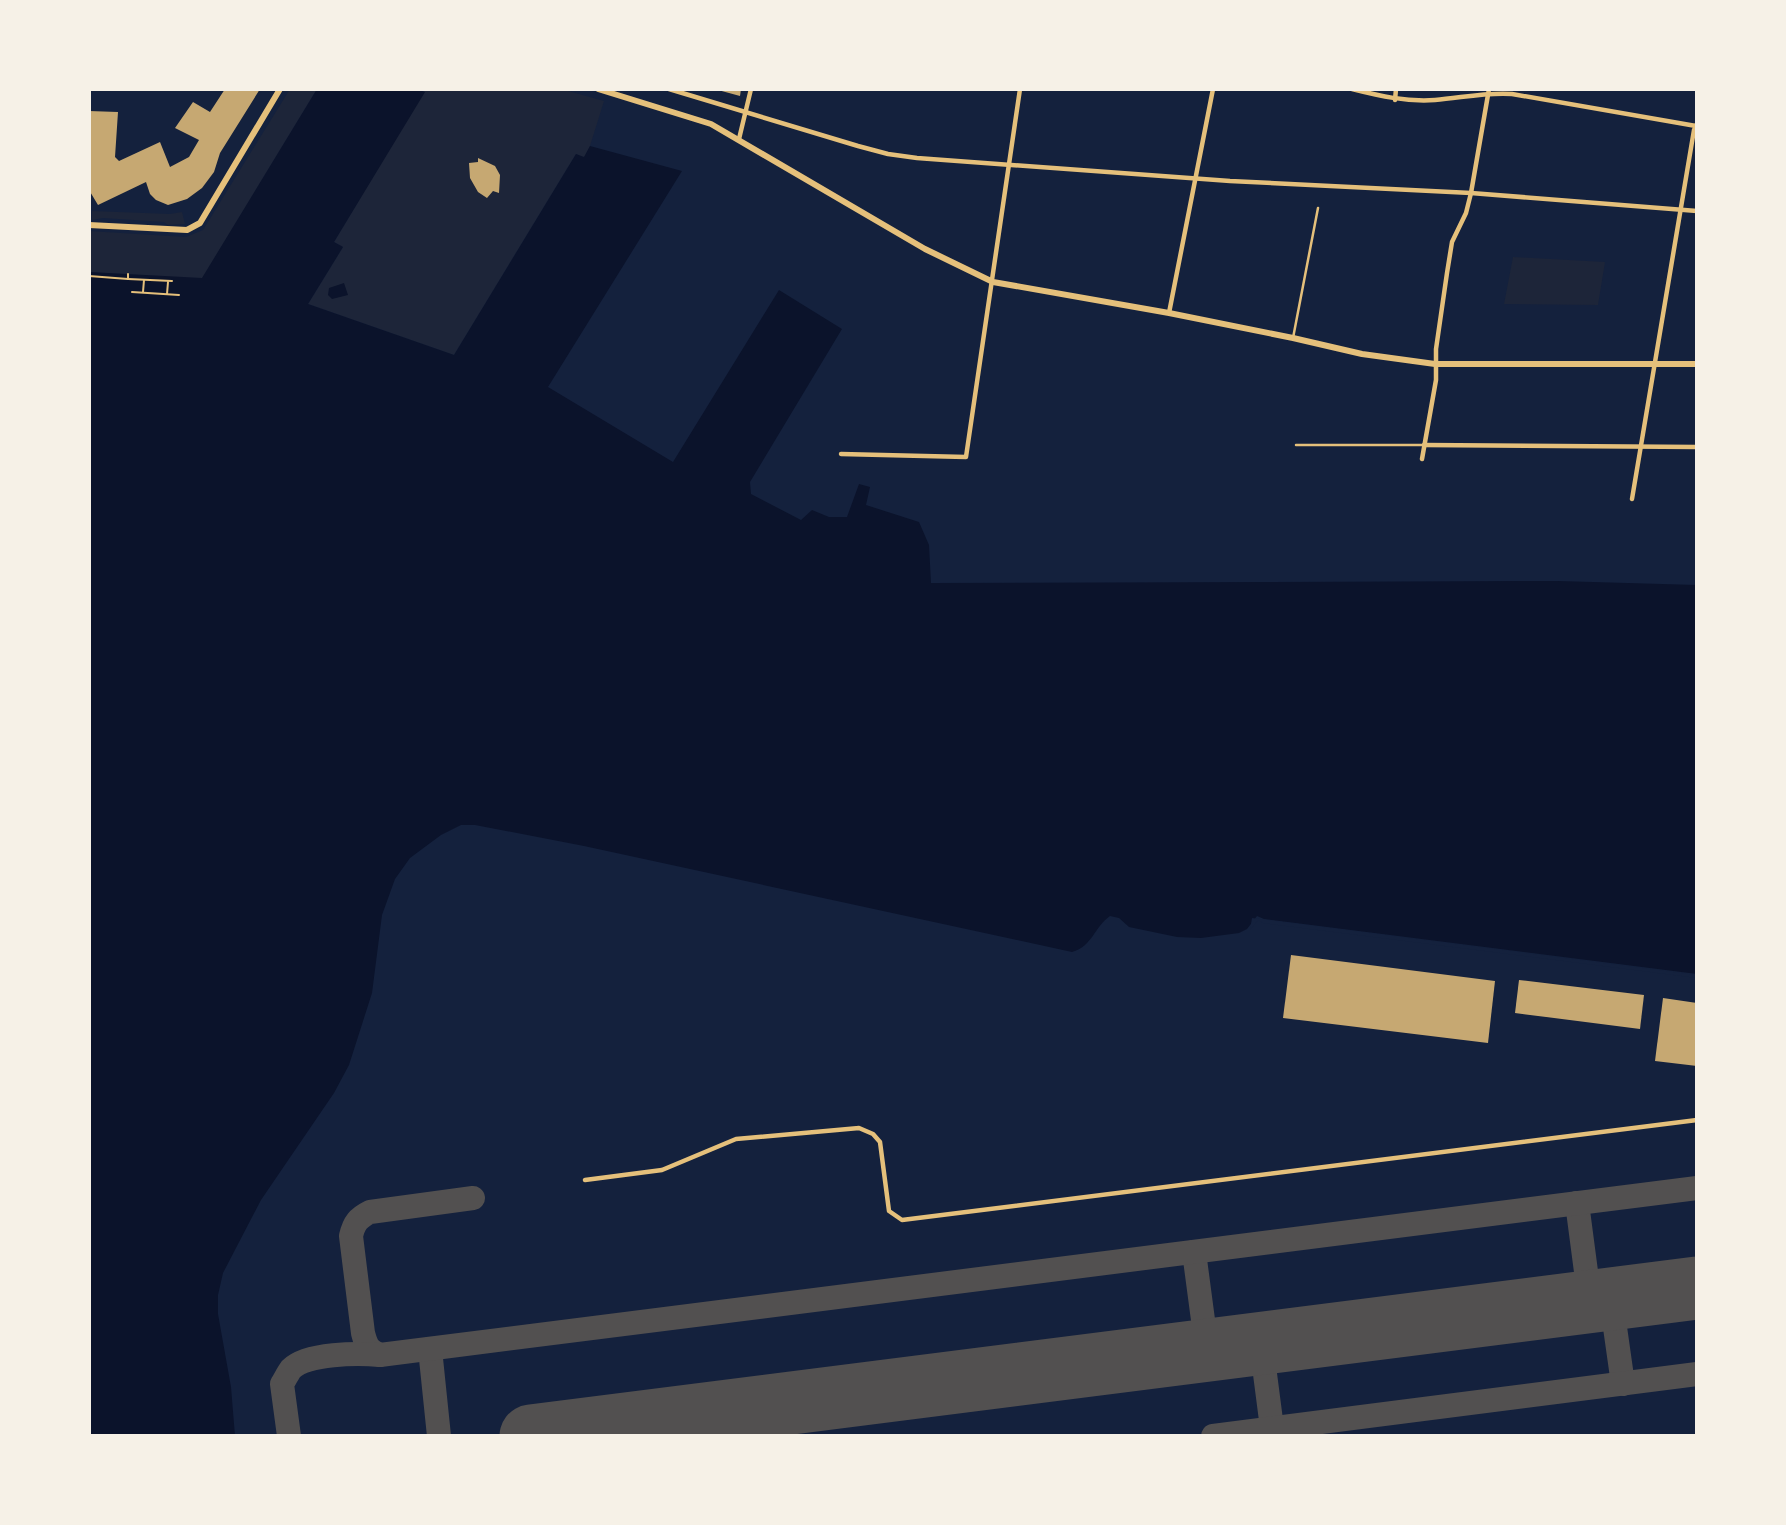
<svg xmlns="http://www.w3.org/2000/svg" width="1786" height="1525" font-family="Bitter,serif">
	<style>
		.green { fill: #1d2539 }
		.water { fill: #0b132b }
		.pier { fill: #14213d }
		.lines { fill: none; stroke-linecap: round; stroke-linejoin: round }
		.taxiway { stroke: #525050; stroke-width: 24 }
		.runway { stroke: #525050; stroke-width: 63 }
		.building { fill: #c6a872 }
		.path { stroke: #e5c07b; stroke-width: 2 }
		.service { stroke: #e5c07b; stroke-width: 2.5 }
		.minor { stroke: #e5c07b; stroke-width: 4.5 }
		.secondary { stroke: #e5c07b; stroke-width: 6 }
	</style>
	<rect width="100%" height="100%" fill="#14213d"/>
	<!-- green -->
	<g class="green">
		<polygon points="290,89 317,89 202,279 89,272 89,231 186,237 203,230"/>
		<polygon points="416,89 561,89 604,101 590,146 584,158 576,154 454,355 308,304 343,247 334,242 424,91"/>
		<polygon points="92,211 170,214 182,212 185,224 168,225 164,222 103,218 92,220"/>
		<polygon points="1513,257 1605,262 1598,305 1504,304"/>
	</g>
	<!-- water -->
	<g class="water">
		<path d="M317,89H416L425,92L334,242L343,247L308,304L454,355L576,154L584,157L590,146L682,171L548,387L673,462L779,290L842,329L750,482L751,494L801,520L812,510L829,517H847L859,484L870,487L866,505L919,522L929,545L931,583L1558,581L1697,585V974L1264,919L1257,916L1247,929L1239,933L1201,938L1177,937L1129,927L1119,918L1110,916C1094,927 1093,946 1072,952L584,846L475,825H461L441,835L410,858L395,879L382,915L372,993L349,1065L334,1093L261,1200L223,1273L218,1295V1314L231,1387L235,1436H89V272L202,278Z"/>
		<polygon points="344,283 348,295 332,299 328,295 329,288"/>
	</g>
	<!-- pier -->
	<polygon class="pier" points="1252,918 1697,975 1697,978 1263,923 1258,920 1250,930"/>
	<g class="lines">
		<!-- taxiway -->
		<g class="taxiway">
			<polyline points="1577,1203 1590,1302"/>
			<polyline points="1194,1252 1207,1350"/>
			<polyline points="1611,1299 1623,1384"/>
			<polyline points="1261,1343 1272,1428"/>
			<polyline points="430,1349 439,1436"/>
			<path d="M380,1355C368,1350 366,1345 363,1333L351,1236C354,1223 358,1218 370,1212L473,1198"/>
			<path d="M289,1436L282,1384C285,1379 288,1373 291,1369C307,1353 358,1353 380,1355L1697,1188"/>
			<polyline points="1213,1436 1697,1374"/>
		</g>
		<!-- runway -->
		<polyline class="runway" points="531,1436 1697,1288"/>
	</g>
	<!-- building -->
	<g class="building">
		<polygon points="225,89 260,89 220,153 214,172 202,188 187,199 168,205 156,200 150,194 146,182 98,205 89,190 89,111 118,112 115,157 119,161 160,142 170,167 189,157 199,140 175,128 193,102 210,112"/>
		<polygon points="718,89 741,89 740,96 718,90"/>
		<polygon points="478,158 495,166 500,175 499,193 493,191 487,198 478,192 470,178 469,163 478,162"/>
		<polygon points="1291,955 1495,981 1488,1043 1283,1018"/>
		<polygon points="1519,980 1644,995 1640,1029 1515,1013"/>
		<polygon points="1663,998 1697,1003 1697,1066 1655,1061"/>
	</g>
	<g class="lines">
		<!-- path -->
		<g class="path">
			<polyline points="89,276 128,279 128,274"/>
			<polyline points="128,279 172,281"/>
			<polyline points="132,292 179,295"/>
			<polyline points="143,292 144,280"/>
			<polyline points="167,294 168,282"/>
		</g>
		<!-- service -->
		<g class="service">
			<polyline points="1293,338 1318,208"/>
			<polyline points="1296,445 1422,445"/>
		</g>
		<!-- minor -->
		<g class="minor">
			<polyline points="669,89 858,146 888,154 917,158 1230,181 1471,193 1697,211"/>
			<path d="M1352,89C1380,96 1406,102 1435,100C1461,98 1485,92 1512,94L1696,126"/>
			<polyline points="1395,100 1396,89"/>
			<polyline points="739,139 751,89"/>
			<polyline points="1169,313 1213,89"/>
			<polyline points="1424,445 1697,447"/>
			<polyline points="841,454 966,457 1020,89"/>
			<polyline points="1422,459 1436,380 1436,349 1447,273 1452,242 1466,213 1471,193 1489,89"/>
			<polyline points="1632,499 1694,130 1697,124"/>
			<polyline points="585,1180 662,1170 736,1139 859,1128 873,1134 880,1142 889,1211 902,1220 1697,1120"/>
		</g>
		<!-- secondary -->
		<g class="secondary">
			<polyline points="598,89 711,124 925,249 993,282 1169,313 1293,338 1362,354 1435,364 1697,364"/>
			<polyline points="89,225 187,230 200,223 280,89"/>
		</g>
	</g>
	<!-- border -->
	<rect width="1786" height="1525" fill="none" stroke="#f6f1e7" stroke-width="182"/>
</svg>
